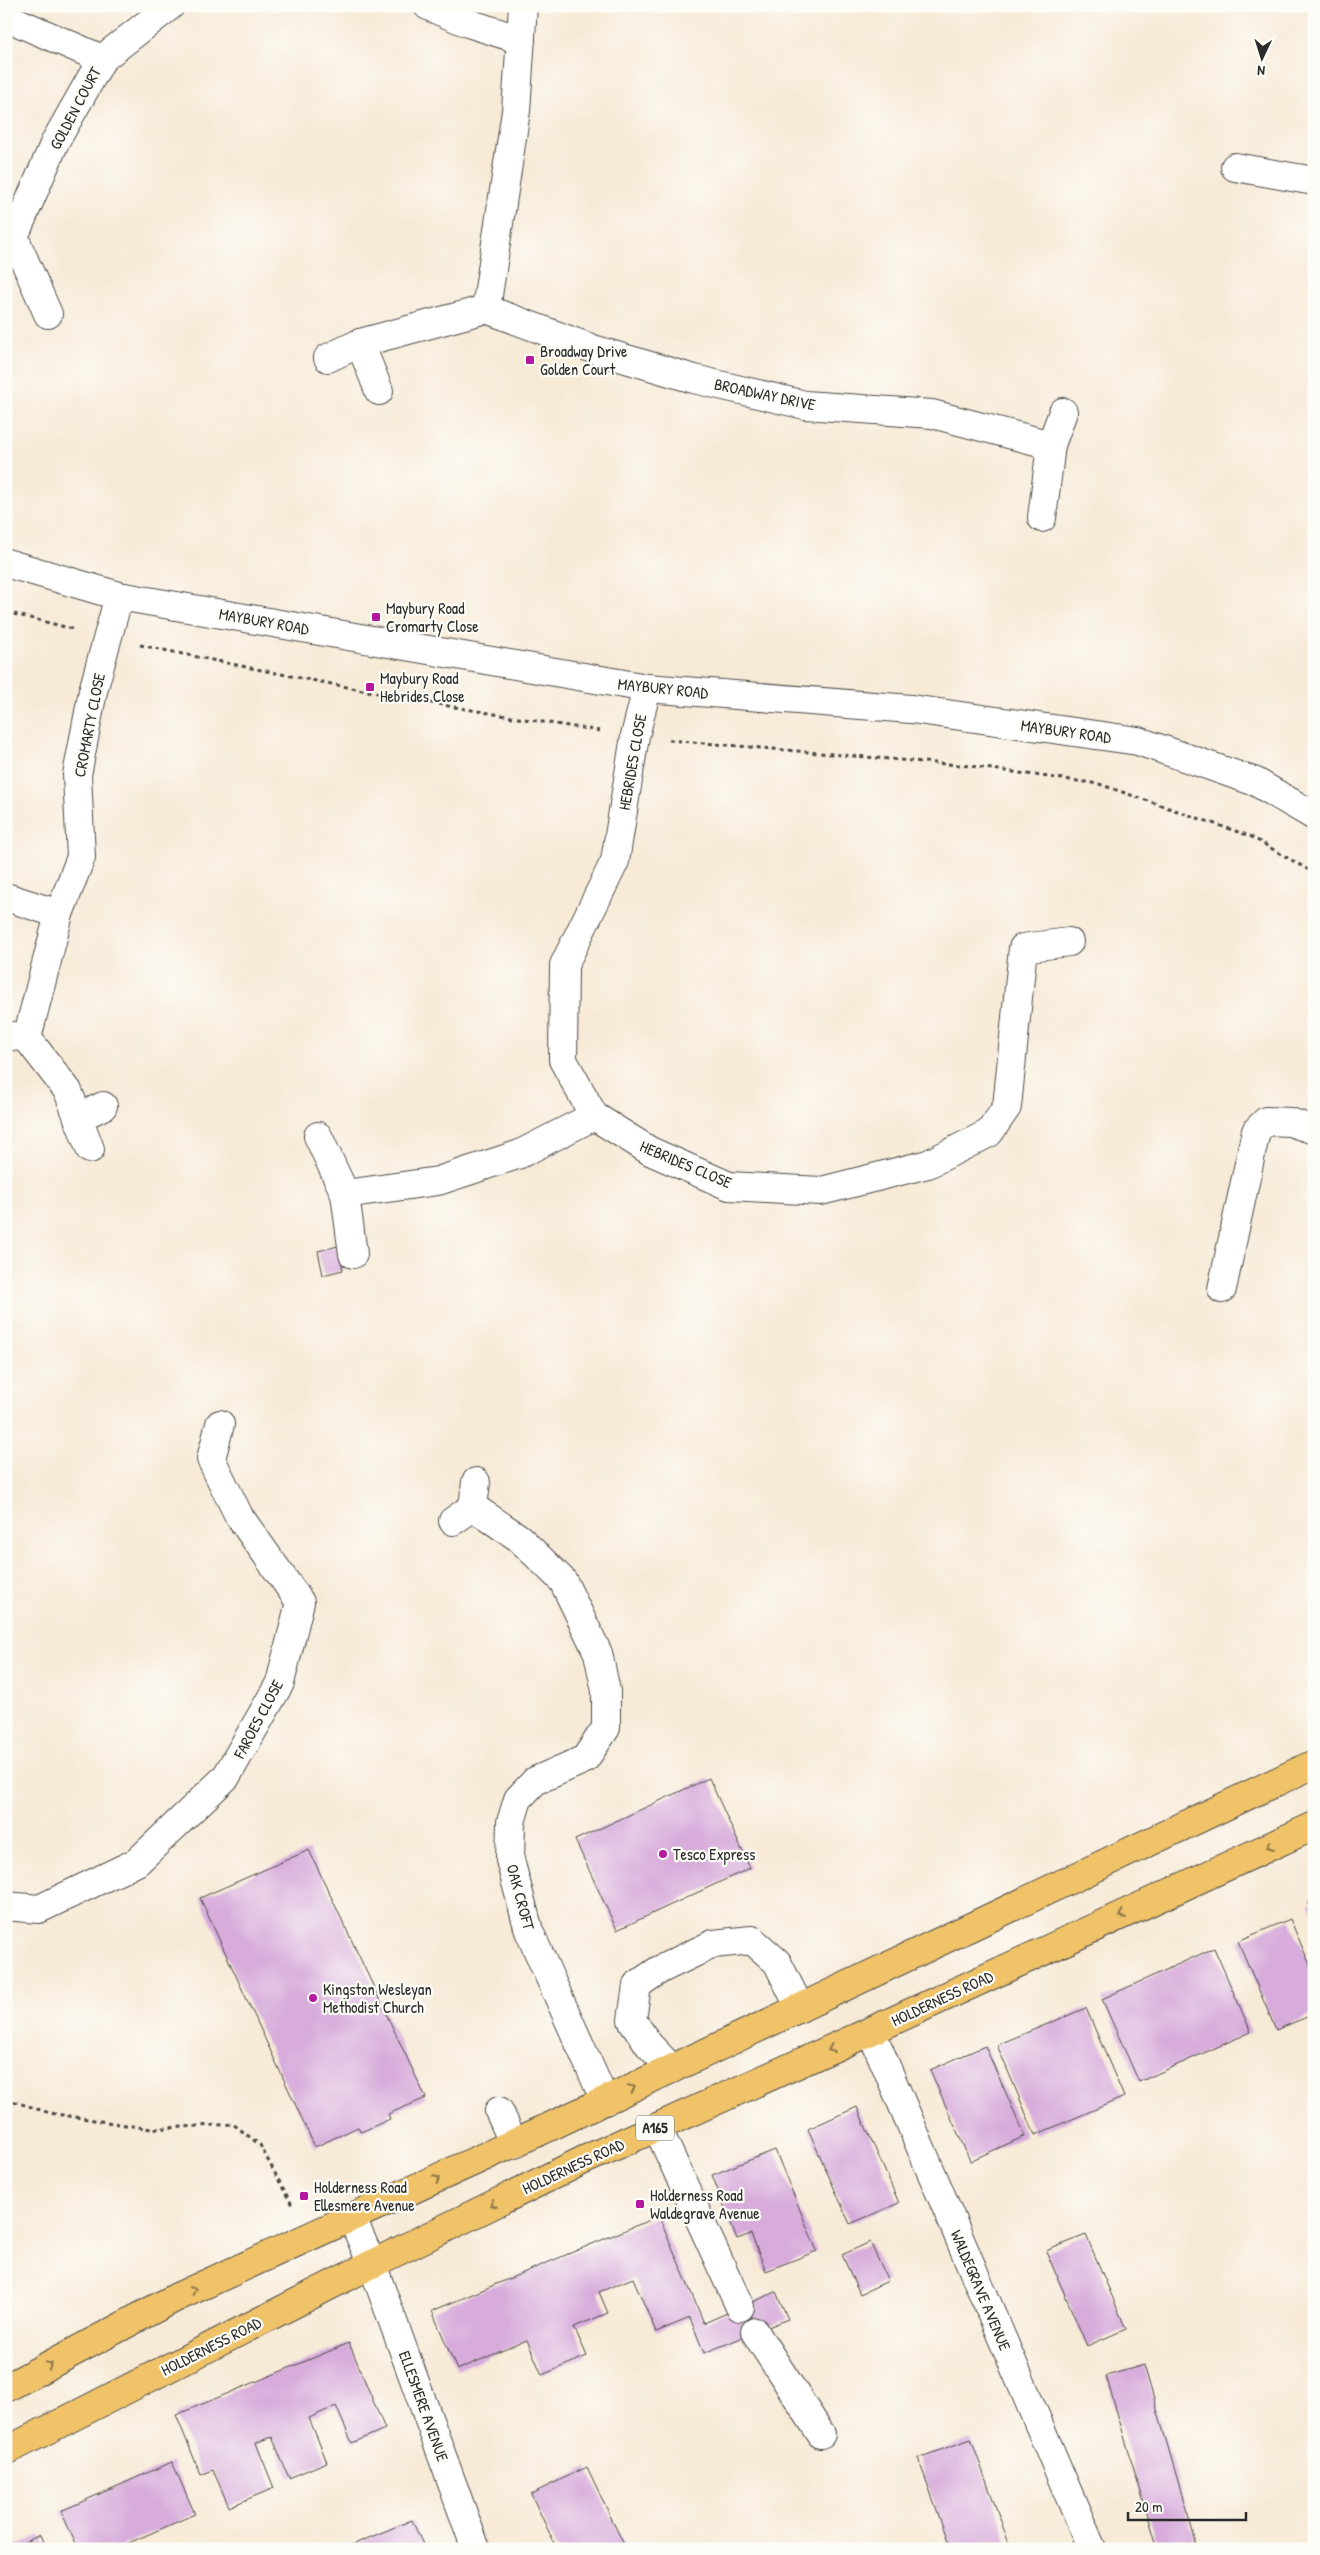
<svg xmlns="http://www.w3.org/2000/svg" width="1320" height="2555" font-family="'Patrick Hand',sans-serif">
	<style>
		.building { fill: #d7acdb }
		.lines { fill: none; stroke-linecap: round; stroke-linejoin: round }
		.minor-casing { stroke: #4a4845; stroke-width: 30 }
		.highway-casing { stroke: #4a4845; stroke-width: 30 }
		.path { stroke: #4a4845; stroke-width: 3; stroke-dasharray: 4 4; stroke-linecap: butt }
		.minor { stroke: #fff; stroke-width: 28 }
		.highway { stroke: #f0c369; stroke-width: 28 }
		.oneway { stroke: #8e774a }
		.poi-dot { fill: #b5179e; stroke: #fdfcf7; stroke-width: 2 }
		.labels { text-anchor: middle; stroke-width: 4.5; stroke-linejoin: round; paint-order: stroke }
		.shield { fill: #fdfcf7; stroke: #6a6a68; stroke-width: 1 }
		.shield-label { font-size: 15px; font-weight: bold; fill: #2b2b2b }
		.street-label { font-size: 16px; fill: #2b2b2b; stroke: #fdfcf7 }
		.poi-label { font-size: 16px; fill: #2b2b2b; stroke: #fdfcf7; text-anchor: start }
	</style>
	<rect width="100%" height="100%" fill="#fdfcf7"/>
	<filter id="ink" filterUnits="userSpaceOnUse"><feTurbulence type="fractalNoise" baseFrequency=".02" numOctaves="2"/><feDisplacementMap in="SourceGraphic" scale="10" xChannelSelector="R" yChannelSelector="G"/><feConvolveMatrix kernelMatrix="1 2 1 2 8 2 1 2 1" color-interpolation-filters="sRGB"/></filter>
	<filter id="wash" filterUnits="userSpaceOnUse"><feTurbulence type="fractalNoise" baseFrequency=".0096" numOctaves="4" result="noise"/><feDisplacementMap in="SourceGraphic" scale="20" xChannelSelector="R" yChannelSelector="G"/><feGaussianBlur stdDeviation="1.12" result="paint"/><feColorMatrix in="noise" values="0 0 0 0 0 0 0 0 0 0 0 0 0 0 0 0 0 1.4 0 .05"/><feComposite in="paint" operator="in"/></filter>
	<g filter="url(#wash)">
		<rect width="100%" height="100%" fill="#f7ead7"/>
		<g id="blocks">
			<!-- building -->
			<g class="building">
				<polygon points="338,1246 343,1270 323,1275 318,1251"/>
				<polygon points="709,1778 750,1868 617,1930 575,1840"/>
				<polygon points="309,1850 426,2098 388,2114 390,2119 361,2132 358,2127 315,2147 200,1898"/>
				<polygon points="1314,1901 1314,1916 1308,1903"/>
				<polygon points="1290,1919 1314,1974 1314,2014 1276,2030 1238,1941"/>
				<polygon points="1214,1948 1251,2032 1139,2082 1102,1999"/>
				<polygon points="1086,2008 1124,2097 1035,2135 997,2045"/>
				<polygon points="985,2046 1025,2136 970,2161 930,2070"/>
				<polygon points="857,2107 899,2203 850,2224 808,2129"/>
				<polygon points="775,2150 817,2251 766,2271 751,2234 737,2239 712,2175"/>
				<polygon points="659,2216 704,2323 776,2292 788,2319 704,2353 690,2318 656,2332 633,2278 599,2292 608,2313 574,2327 587,2356 542,2375 527,2340 457,2370 432,2311"/>
				<polygon points="1086,2235 1126,2329 1087,2346 1046,2251"/>
				<polygon points="870,2242 888,2281 860,2294 842,2255"/>
				<polygon points="349,2343 385,2429 352,2443 336,2406 309,2418 327,2462 289,2478 272,2437 256,2443 274,2488 229,2507 213,2470 201,2475 176,2415"/>
				<polygon points="1144,2365 1187,2512 1198,2549 1158,2549 1106,2376"/>
				<polygon points="971,2439 1011,2549 951,2549 918,2458"/>
				<polygon points="172,2462 195,2514 115,2549 78,2549 61,2511"/>
				<polygon points="587,2467 626,2549 557,2549 531,2494"/>
				<polygon points="412,2520 425,2549 342,2549"/>
				<polygon points="40,2535 46,2549 10,2549"/>
			</g>
		</g>
	</g>
	<g filter="url(#ink)">
		<use href="#blocks" fill-opacity="0" stroke="#4a4845" stroke-width="1"/>
		<g class="lines">
			<!-- minor casing -->
			<g class="minor-casing">
				<g id="minor">
					<polyline points="428,6 468,23 521,40"/>
					<polyline points="6,17 102,59"/>
					<polyline points="1235,167 1314,181"/>
					<polyline points="14,237 55,142 102,59 170,6"/>
					<polyline points="6,239 14,237 48,314"/>
					<polyline points="486,309 516,111 523,6"/>
					<polyline points="360,343 379,391"/>
					<polyline points="328,358 360,343 486,309 596,350 694,379 805,405 932,414 1051,445"/>
					<polyline points="1042,518 1051,445 1063,412"/>
					<polyline points="6,563 119,596 647,688 911,709 1138,741 1256,782 1314,816"/>
					<polyline points="647,688 635,736 615,861 564,965 563,1060 594,1116 650,1151 729,1186 821,1191 928,1164 989,1133 1007,1107 1023,948 1069,942"/>
					<polyline points="6,897 59,914"/>
					<polyline points="6,1035 27,1038 68,1091 90,1149"/>
					<polyline points="27,1038 59,914 81,857 77,775 93,691 119,596"/>
					<polyline points="78,1118 103,1106"/>
					<polyline points="318,1136 345,1194 353,1254"/>
					<polyline points="345,1194 438,1181 520,1154 594,1116"/>
					<polyline points="1222,1289 1256,1131 1266,1121 1290,1122 1314,1130"/>
					<polyline points="473,1507 519,1538 563,1581 598,1653 606,1691 606,1728 585,1759 535,1781 518,1799 511,1822 510,1860 529,1931 605,2101"/>
					<polyline points="453,1521 473,1507 476,1482"/>
					<polyline points="6,1906 39,1909 137,1862 226,1777 280,1683 300,1602 239,1516 211,1459 220,1424"/>
					<polyline points="871,2031 1092,2549"/>
					<polyline points="672,2069 649,2045 632,2020 637,1985 659,1970 713,1944 752,1940 777,1962 800,2008"/>
					<polyline points="499,2111 514,2144"/>
					<polyline points="657,2127 740,2307"/>
					<polyline points="352,2218 372,2264 476,2549"/>
					<polyline points="755,2332 821,2434"/>
				</g>
			</g>
			<!-- highway casing -->
			<g class="highway-casing">
				<g id="highway">
					<polyline points="6,2388 175,2298 547,2128 1314,1764"/>
					<polyline points="6,2451 372,2264 584,2160 871,2031 1314,1826"/>
				</g>
			</g>
			<!-- path -->
			<g class="path">
				<polyline points="6,612 73,629"/>
				<path d="M140,645C293,677 446,708 601,731"/>
				<polyline points="669,740 970,766 1099,784 1250,836 1314,873"/>
				<polyline points="6,2099 50,2113 151,2129 233,2124 260,2145 293,2207"/>
			</g>
			<!-- minor -->
			<use href="#minor" class="minor"/>
			<!-- highway -->
			<use href="#highway" class="highway"/>
		</g>
		<!-- one-way arrows -->
		<defs><path id="oneway-chevron" d="M-2-3.5L2.5 0L-2 3.5" fill="none" stroke-width="1.6" stroke-linecap="round" stroke-linejoin="round" transform="scale(1.25)"/></defs>
		<g class="oneway">
			<use href="#oneway-chevron" transform="translate(1270 1846) rotate(155)"/>
			<use href="#oneway-chevron" transform="translate(1122 1915) rotate(155)"/>
			<use href="#oneway-chevron" transform="translate(831 2049) rotate(156)"/>
			<use href="#oneway-chevron" transform="translate(632 2088) rotate(-26)"/>
			<use href="#oneway-chevron" transform="translate(437 2179) rotate(-25)"/>
			<use href="#oneway-chevron" transform="translate(493 2204) rotate(154)"/>
			<use href="#oneway-chevron" transform="translate(193 2290) rotate(-25)"/>
			<use href="#oneway-chevron" transform="translate(49 2365) rotate(-28)"/>
		</g>
	</g>
	<!-- markers -->
	<g class="poi-dot">
		<rect x="525" y="355" width="10" height="10" rx="2.5"/>
		<rect x="371" y="612" width="10" height="10" rx="2.5"/>
		<rect x="365" y="682" width="10" height="10" rx="2.5"/>
		<circle cx="663" cy="1854" r="5"/>
		<circle cx="313" cy="1998" r="5"/>
		<rect x="299" y="2191" width="10" height="10" rx="2.5"/>
		<rect x="635" y="2199" width="10" height="10" rx="2.5"/>
	</g>
	<g class="labels">
		<!-- shield labels -->
		<rect class="shield" x="636" y="2115.5" width="38" height="25" rx="4"/>
		<g class="shield-label">
			<text x="655" y="2133">A165</text>
		</g>
		<!-- street labels -->
		<g class="street-label">
			<text transform="translate(75 108) rotate(-62)" y="6">GOLDEN COURT</text>
			<text transform="translate(765 394) rotate(12)" y="6">BROADWAY DRIVE</text>
			<text transform="translate(264 621) rotate(10)" y="6">MAYBURY ROAD</text>
			<text transform="translate(663 688) rotate(6)" y="6">MAYBURY ROAD</text>
			<text transform="translate(89 725) rotate(-79)" y="6">CROMARTY CLOSE</text>
			<text transform="translate(1066 731) rotate(8)" y="6">MAYBURY ROAD</text>
			<text transform="translate(632 762) rotate(-80)" y="6">HEBRIDES CLOSE</text>
			<text transform="translate(686 1164) rotate(23)" y="6">HEBRIDES CLOSE</text>
			<text transform="translate(258 1719) rotate(-62)" y="6">FAROES CLOSE</text>
			<text transform="translate(521 1897) rotate(75)" y="6">OAK CROFT</text>
			<text transform="translate(942 1998) rotate(-25)" y="6">HOLDERNESS ROAD</text>
			<text transform="translate(573 2166) rotate(-25)" y="6">HOLDERNESS ROAD</text>
			<text transform="translate(981 2290) rotate(67)" y="6">WALDEGRAVE AVENUE</text>
			<text transform="translate(211 2346) rotate(-27)" y="6">HOLDERNESS ROAD</text>
			<text transform="translate(424 2406) rotate(70)" y="6">ELLESMERE AVENUE</text>
		</g>
		<!-- poi labels -->
		<g class="poi-label">
			<text x="540" y="357">Broadway Drive<tspan x="540" dy="18">Golden Court</tspan></text>
			<text x="386" y="614">Maybury Road<tspan x="386" dy="18">Cromarty Close</tspan></text>
			<text x="380" y="684">Maybury Road<tspan x="380" dy="18">Hebrides Close</tspan></text>
			<text x="673" y="1860">Tesco Express</text>
			<text x="323" y="1995">Kingston Wesleyan<tspan x="323" dy="18">Methodist Church</tspan></text>
			<text x="314" y="2193">Holderness Road<tspan x="314" dy="18">Ellesmere Avenue</tspan></text>
			<text x="650" y="2201">Holderness Road<tspan x="650" dy="18">Waldegrave Avenue</tspan></text>
		</g>
	</g>
	<!-- margin -->
	<rect width="1320" height="2555" fill="none" stroke="#fdfcf7" stroke-width="25"/>
	<!-- north arrow -->
	<g transform="translate(1262 58) rotate(184)" stroke="#fdfcf7" stroke-width="4" paint-order="stroke">
	<path d="M0-4L9 19L0 12L-9 19Z" fill="#2b2b2b"/>
	<text y="-8" font-size="14" font-weight="bold" text-anchor="middle" fill="#2b2b2b">N</text>
	</g>
	<!-- scale -->
	<path d="M1128 2512v8h118v-8" fill="none" stroke="#2b2b2b" stroke-width="2.5"/>
	<text x="1135" y="2512" font-size="15" fill="#2b2b2b" stroke="#fdfcf7" stroke-width="4" paint-order="stroke">20 m</text>
</svg>
